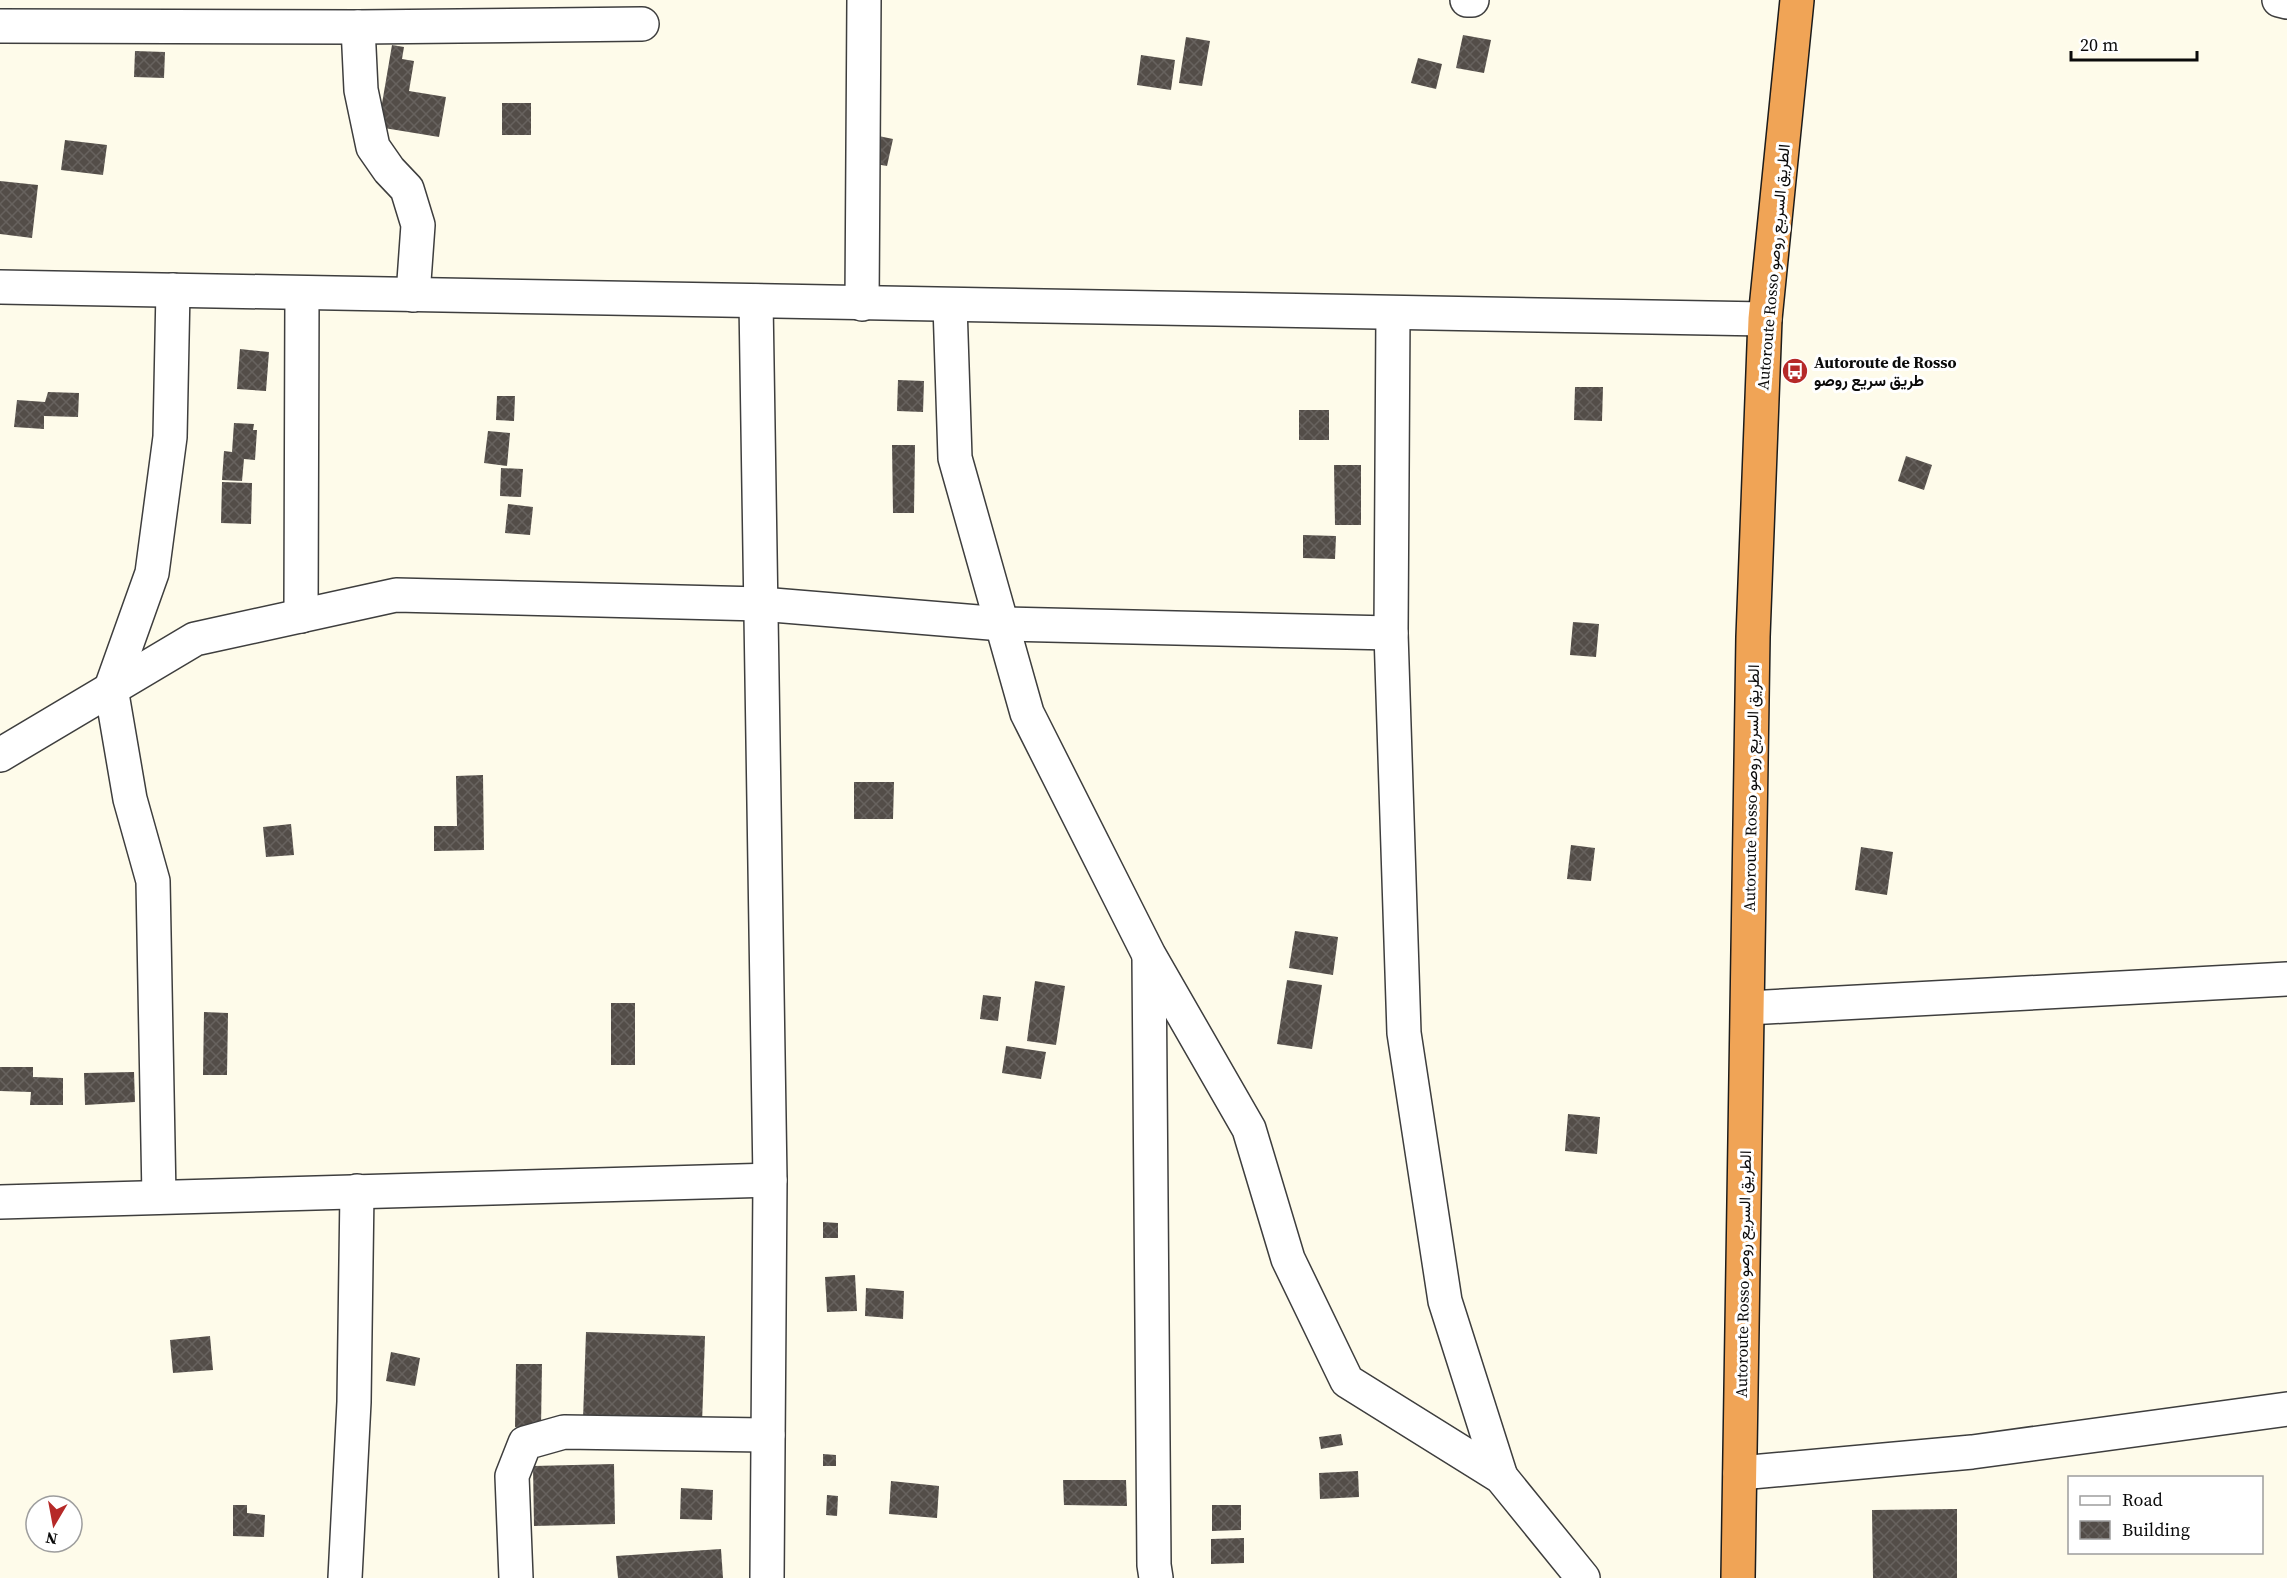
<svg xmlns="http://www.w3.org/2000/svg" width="2287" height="1578" font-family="'Source Serif 4',Vazirmatn,serif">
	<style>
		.building { fill: url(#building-cross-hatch) }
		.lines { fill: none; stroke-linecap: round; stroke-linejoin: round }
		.street-casing { stroke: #3e3e3e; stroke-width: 36 }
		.highway-casing { stroke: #1c1c1c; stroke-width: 36 }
		.street { stroke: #fff; stroke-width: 33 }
		.highway { stroke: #f0a456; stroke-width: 33 }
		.labels { text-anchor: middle; stroke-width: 6; stroke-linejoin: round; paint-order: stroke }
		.street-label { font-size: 16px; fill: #0b0b0b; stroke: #fff }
		.poi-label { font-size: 16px; font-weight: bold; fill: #0b0b0b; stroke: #fff; text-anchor: start }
	</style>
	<defs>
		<pattern id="building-cross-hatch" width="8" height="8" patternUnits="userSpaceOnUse" patternTransform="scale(1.5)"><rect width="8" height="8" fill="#534d48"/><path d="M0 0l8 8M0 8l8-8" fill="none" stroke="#67625e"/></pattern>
	</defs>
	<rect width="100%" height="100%" fill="#fefbea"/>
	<!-- building -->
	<g class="building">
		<polygon points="1463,35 1491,40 1484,73 1456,68"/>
		<polygon points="1186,37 1210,41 1202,86 1179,83"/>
		<polygon points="392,45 404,47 402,59 414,61 409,91 446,97 439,137 378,127"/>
		<polygon points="135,51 165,52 164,78 134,77"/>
		<polygon points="1141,55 1175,60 1171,90 1137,85"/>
		<polygon points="1418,58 1442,64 1436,89 1411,83"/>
		<rect x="502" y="103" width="29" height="32"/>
		<polygon points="869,134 893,139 887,166 864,162"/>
		<polygon points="65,140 107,145 103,175 61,170"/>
		<polygon points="0,181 38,185 32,238 0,234"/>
		<polygon points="240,349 269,352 266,391 237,389"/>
		<polygon points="898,380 924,381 923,412 897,411"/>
		<polygon points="1575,387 1603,387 1602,421 1574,420"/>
		<polygon points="48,392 79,393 78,417 44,416 44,429 14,427 17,400 45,402"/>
		<polygon points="497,396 515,396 514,421 496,420"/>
		<rect x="1299" y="410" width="30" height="30"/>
		<polygon points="234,423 254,424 253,430 257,430 255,460 244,459 242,481 222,480 224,451 232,452"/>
		<polygon points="488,431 510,433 507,466 484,463"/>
		<polygon points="892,445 915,445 914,513 893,513"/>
		<polygon points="1906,456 1932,465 1924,490 1898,481"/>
		<polygon points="1334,465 1361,465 1361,525 1335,525"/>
		<polygon points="501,468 523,469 521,497 500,496"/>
		<polygon points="222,482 252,483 251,524 221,523"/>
		<polygon points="508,504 533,507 530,535 505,533"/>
		<polygon points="1303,535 1336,536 1335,559 1303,558"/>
		<polygon points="1573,622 1599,624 1596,657 1570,655"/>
		<polygon points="483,775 484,850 434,851 434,826 457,826 456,776"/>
		<polygon points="854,782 894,782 893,819 854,819"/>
		<polygon points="291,824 294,855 266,857 263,827"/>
		<polygon points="1571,845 1595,848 1591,881 1567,879"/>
		<polygon points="1861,847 1893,852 1887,895 1855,890"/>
		<polygon points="1295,931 1338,937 1333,975 1289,968"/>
		<polygon points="1287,980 1322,985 1312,1049 1277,1044"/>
		<polygon points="1035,981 1065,986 1056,1045 1027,1041"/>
		<polygon points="983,995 1001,997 998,1021 980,1019"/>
		<rect x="611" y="1003" width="24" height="62"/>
		<polygon points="204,1012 228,1013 227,1075 203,1075"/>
		<polygon points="1006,1046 1046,1052 1041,1079 1002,1073"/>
		<polygon points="0,1067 33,1067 33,1077 63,1078 63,1105 30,1105 31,1092 0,1091"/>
		<polygon points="134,1072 135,1102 85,1105 84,1073"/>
		<polygon points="1568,1114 1600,1117 1597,1154 1565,1151"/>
		<polygon points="823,1222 838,1223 838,1238 823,1238"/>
		<polygon points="855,1275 857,1311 827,1312 825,1277"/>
		<polygon points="866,1288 904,1291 903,1319 865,1316"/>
		<polygon points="586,1332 705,1336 702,1424 583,1419"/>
		<polygon points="210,1336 213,1370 173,1373 170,1340"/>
		<polygon points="391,1352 420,1358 415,1386 386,1381"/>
		<polygon points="516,1364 542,1364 541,1427 515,1427"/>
		<polygon points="1341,1434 1343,1445 1321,1449 1319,1437"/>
		<polygon points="823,1454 836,1455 836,1466 823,1466"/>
		<polygon points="614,1464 615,1524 534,1526 533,1466"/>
		<polygon points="1358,1471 1359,1497 1320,1499 1319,1473"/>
		<polygon points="1063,1480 1126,1480 1127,1506 1064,1505"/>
		<polygon points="891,1481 939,1486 937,1518 889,1514"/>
		<polygon points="681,1488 713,1490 712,1520 680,1519"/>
		<polygon points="827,1495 838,1496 837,1516 826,1515"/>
		<polygon points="233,1505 247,1505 247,1513 265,1515 264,1537 233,1536"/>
		<polygon points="1212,1505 1241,1505 1241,1530 1212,1531"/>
		<polygon points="1957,1509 1957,1578 1873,1578 1872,1510"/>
		<polygon points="1244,1538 1244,1563 1211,1564 1211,1539"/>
		<polygon points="721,1549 723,1578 618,1578 616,1556"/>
	</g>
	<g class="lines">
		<!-- street casing -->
		<g class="street-casing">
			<g id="street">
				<polyline points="1467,0 1472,0"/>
				<polyline points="2279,0 2287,2"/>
				<polyline points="0,26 358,27 642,24"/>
				<polyline points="358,27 361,90 373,147 389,170 407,189 418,225 413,295"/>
				<polyline points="0,287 1765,319"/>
				<polyline points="756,301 770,1180 767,1578"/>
				<polyline points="862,304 864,0"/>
				<polyline points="950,305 955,458 1027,713 1149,955 1249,1129 1288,1259 1347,1381 1501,1477 1583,1578"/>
				<polyline points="1393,313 1391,633 1404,1033 1445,1301 1501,1477"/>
				<polyline points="301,616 302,293"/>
				<polyline points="0,755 195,639 396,595 761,604 1002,624 1391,633"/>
				<polyline points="1149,957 1154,1565 1156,1578"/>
				<polyline points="1748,1008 2287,979"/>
				<polyline points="159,1197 153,881 130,799 111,688 152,573 170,437 173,290"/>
				<polyline points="0,1202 770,1180"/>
				<polyline points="1740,1473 1972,1452 2287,1409"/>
				<polyline points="345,1578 354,1402 357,1191"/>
				<polyline points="516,1578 512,1476 525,1443 564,1432 768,1435"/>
			</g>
		</g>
		<!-- highway casing -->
		<g class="highway-casing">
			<polyline id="highway" points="1738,1578 1753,637 1765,319 1797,0"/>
		</g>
		<!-- street -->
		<use href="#street" class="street"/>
		<!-- highway -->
		<use href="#highway" class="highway"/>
	</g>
	<!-- icons -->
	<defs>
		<g id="bus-disc" transform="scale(1.35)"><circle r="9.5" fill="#b62928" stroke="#fff"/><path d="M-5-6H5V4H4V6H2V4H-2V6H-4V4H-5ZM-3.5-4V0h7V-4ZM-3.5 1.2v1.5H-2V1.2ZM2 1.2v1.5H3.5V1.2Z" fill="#fff"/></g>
	</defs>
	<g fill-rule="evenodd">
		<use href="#bus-disc" x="1795" y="371"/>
	</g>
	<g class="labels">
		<!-- street labels -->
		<g class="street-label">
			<text transform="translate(1773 267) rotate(-85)" y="6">Autoroute Rosso الطريق السريع روصو</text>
			<text transform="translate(1751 788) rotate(-89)" y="6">Autoroute Rosso الطريق السريع روصو</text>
			<text transform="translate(1743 1274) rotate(-89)" y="6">Autoroute Rosso الطريق السريع روصو</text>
		</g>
		<!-- poi labels -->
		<g class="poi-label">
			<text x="1814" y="368">Autoroute de Rosso<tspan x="1814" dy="18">طريق سريع روصو</tspan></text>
		</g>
	</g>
	<!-- legend -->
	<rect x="2068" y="1476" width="195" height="78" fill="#ffffff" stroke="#9d9d9d" stroke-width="1.5"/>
	<rect x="2080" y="1496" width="30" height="9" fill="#ffffff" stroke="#9d9d9d" stroke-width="1.5"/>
	<text x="2122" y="1506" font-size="18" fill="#0b0b0b">Road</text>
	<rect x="2080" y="1521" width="30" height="18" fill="url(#building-cross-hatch)" stroke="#9d9d9d" stroke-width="1.5"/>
	<text x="2122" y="1536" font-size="18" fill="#0b0b0b">Building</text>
	<!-- north arrow -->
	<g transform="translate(54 1524) rotate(190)"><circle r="28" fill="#ffffff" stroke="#9d9d9d" stroke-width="1.5"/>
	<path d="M0-4.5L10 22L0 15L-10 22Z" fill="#b62928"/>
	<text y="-9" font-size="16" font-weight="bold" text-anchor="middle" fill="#0b0b0b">N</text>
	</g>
	<!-- scale -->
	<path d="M2071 51v9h126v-9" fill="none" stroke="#0b0b0b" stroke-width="3"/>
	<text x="2080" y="51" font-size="18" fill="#0b0b0b" stroke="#ffffff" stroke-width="4.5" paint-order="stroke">20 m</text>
</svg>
